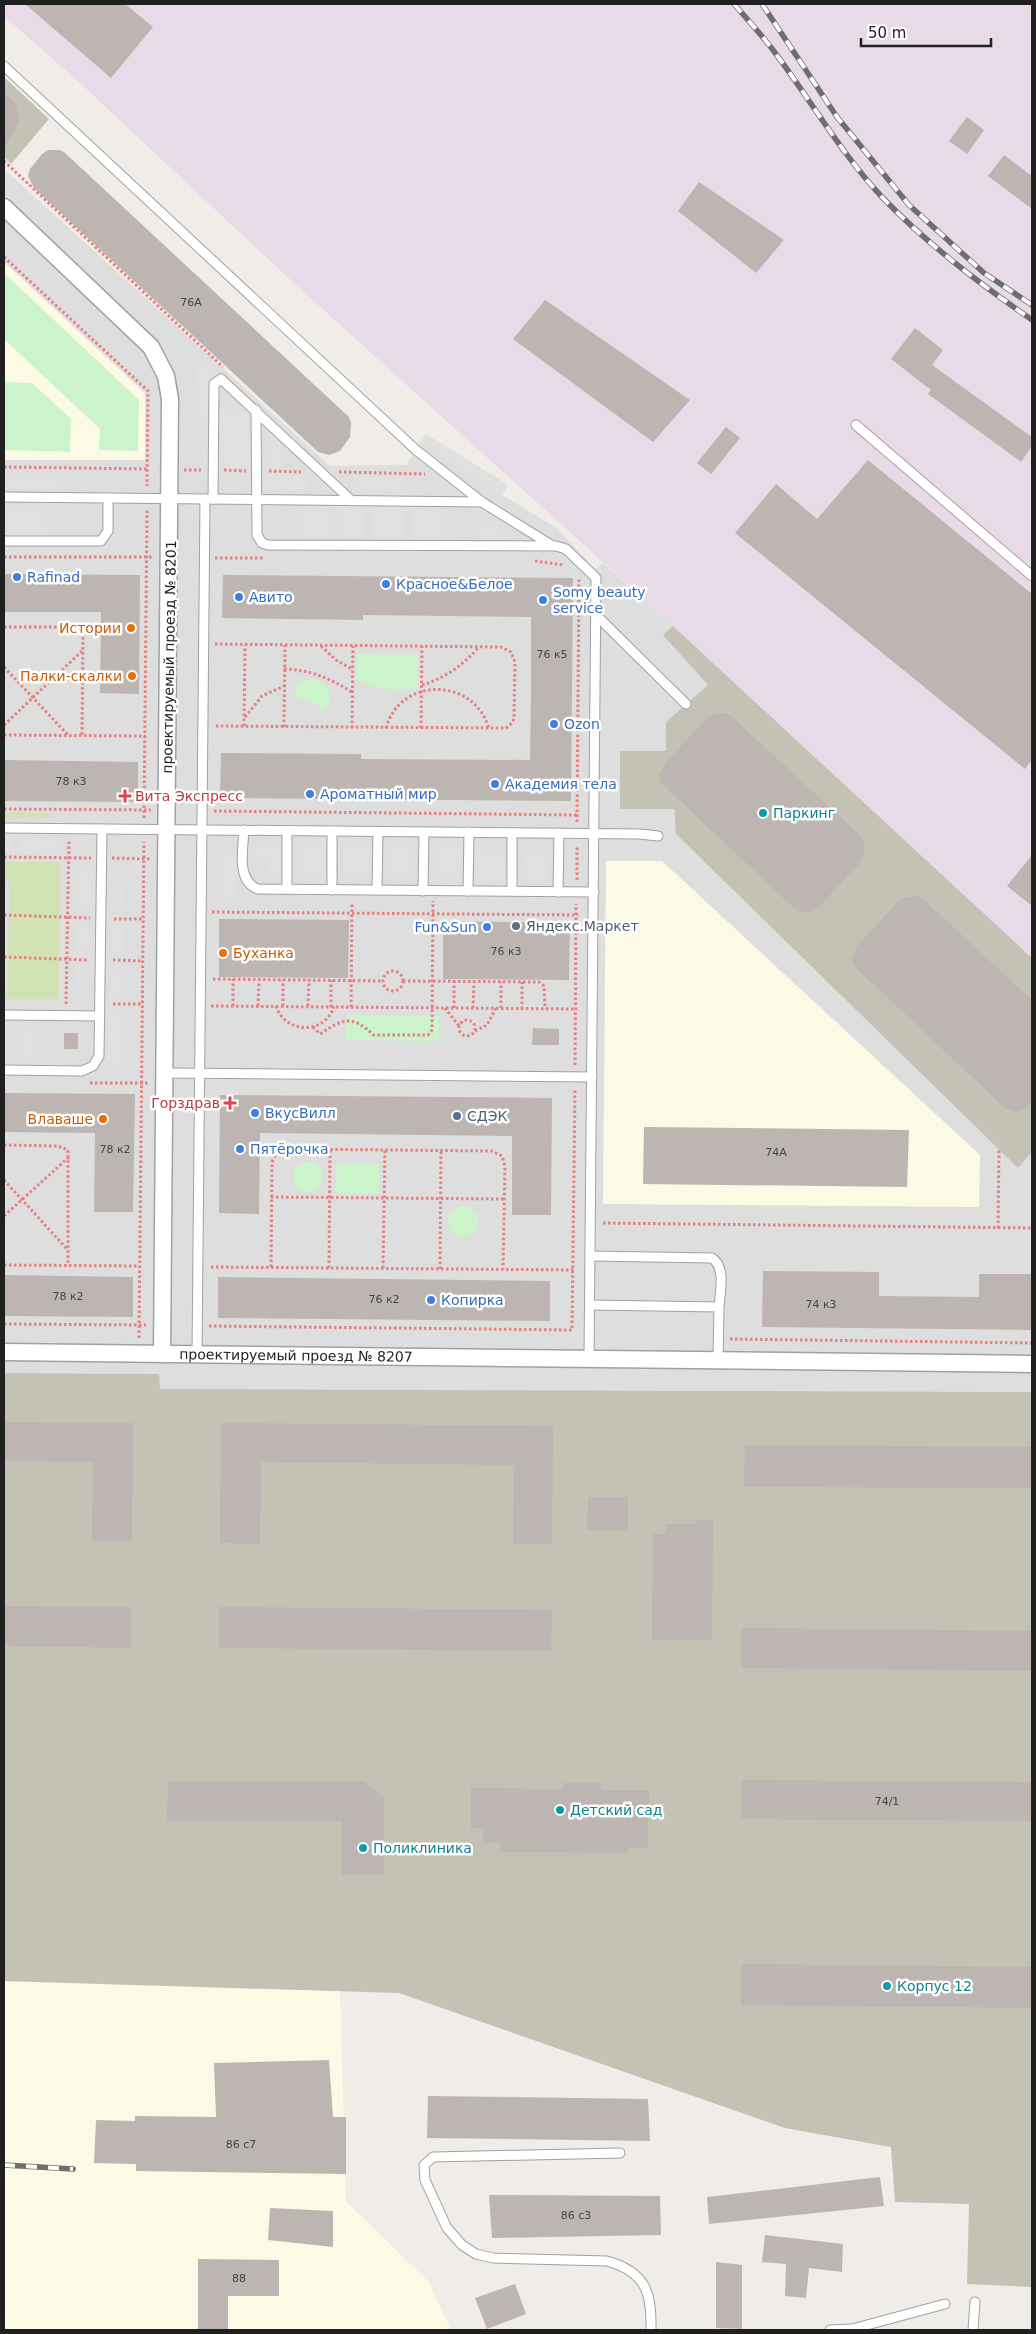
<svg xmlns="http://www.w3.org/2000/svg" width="1036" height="2334" font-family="'DejaVu Sans',sans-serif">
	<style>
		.residential { fill: #dedede }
		.industrial { fill: #e8dbe7 }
		.education { fill: #fcf9e5 }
		.construction { fill: #c3c2b4 }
		.grass { fill: #d1e3b5 }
		.park { fill: #ccf4cb }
		.parking { fill: #e0e0e0 }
		.building { fill: #bdb5b1 }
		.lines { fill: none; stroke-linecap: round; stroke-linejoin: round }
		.service-casing { stroke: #a1a1a1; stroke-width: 11 }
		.minor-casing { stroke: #a1a1a1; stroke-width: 19 }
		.path { stroke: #ea7f7f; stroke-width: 3; stroke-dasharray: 2.5 2.5; stroke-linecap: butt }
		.service { stroke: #fff; stroke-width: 9 }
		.minor { stroke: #fff; stroke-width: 16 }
		.rail-casing { stroke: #6e6e6e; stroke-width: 5.5 }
		.rail { stroke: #fff; stroke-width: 4; stroke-dasharray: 11; stroke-linecap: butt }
		.shop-dot { fill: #3f7fe0; stroke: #fff; stroke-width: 2 }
		.food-dot { fill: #e8710a; stroke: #fff; stroke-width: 2 }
		.health-dot { fill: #e0444e; stroke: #fff; stroke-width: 2 }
		.culture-dot { fill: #0f9aa8; stroke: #fff; stroke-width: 2 }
		.service-dot { fill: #5c6f8a; stroke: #fff; stroke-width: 2 }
		.labels { text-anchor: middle; stroke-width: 5; stroke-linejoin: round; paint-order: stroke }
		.number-label { font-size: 11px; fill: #474544 }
		.shop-label { font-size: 14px; fill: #366cbe; stroke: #fff; text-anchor: start }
		.food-label { font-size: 14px; fill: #c56008; stroke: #fff; text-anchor: end }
		.street-label { font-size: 14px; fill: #202020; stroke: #fff }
		.health-label { font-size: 14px; fill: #be3a42; stroke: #fff; text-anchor: start }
		.culture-label { font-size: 14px; fill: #0d838f; stroke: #fff; text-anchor: start }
		.service-label { font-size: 14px; fill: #4e5e75; stroke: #fff; text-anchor: start }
	</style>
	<rect width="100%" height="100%" fill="#f0ece8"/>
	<!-- residential -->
	<polygon class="residential" points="4,169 330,466 406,465 426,434 508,485 502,495 555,527 596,569 603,563 673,626 664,635 708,685 674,809 674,821 1018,1168 1032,1152 1032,1392 159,1389 159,1374 4,1373"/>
	<!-- industrial -->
	<polygon class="industrial" points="4,4 1032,4 1032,958 644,599 297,286 81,84 4,16"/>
	<!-- education -->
	<g class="education">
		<polygon points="4,262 145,393 145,460 4,460"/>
		<polygon points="606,861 662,861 980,1155 979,1207 603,1204"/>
		<polygon points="4,1981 340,1991 346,2201 428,2281 451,2330 4,2330"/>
	</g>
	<!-- construction -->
	<g class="construction">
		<polygon points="4,77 49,119 11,164 4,157"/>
		<polygon points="673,626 1032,958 1032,1152 1018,1168 676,834 674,809 620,809 620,751 666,751 666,722 708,685 663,635"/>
		<polygon points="4,1373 159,1374 160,1389 1032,1392 1032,2287 967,2284 969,2204 895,2202 891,2147 785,2128 399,1993 4,1981"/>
	</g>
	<!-- grass -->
	<g class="grass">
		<polygon points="4,812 49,813 49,818 4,818"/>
		<polygon points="4,862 60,862 59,999 4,999 4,991 8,990 9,882 4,882"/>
	</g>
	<!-- park -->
	<g class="park">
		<polygon points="4,273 139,400 138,451 99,450 100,429 4,339"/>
		<polygon points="4,382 32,383 71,419 70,452 4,450"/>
		<path d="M357,654L418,655V688C397,692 375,689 356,679Z"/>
		<path d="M306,679L321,681C331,689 334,703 322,710L312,701L294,697C295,688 299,684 306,679Z"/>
		<polygon points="347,1015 439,1016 439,1041 346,1040"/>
		<circle cx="308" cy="1177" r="15"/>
		<polygon points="337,1164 379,1164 379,1194 336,1193"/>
		<circle cx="463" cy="1221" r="15"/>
	</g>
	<!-- parking -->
	<g class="parking">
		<polygon points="195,368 209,368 207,466 192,465"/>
		<polygon points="220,409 252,410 251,467 218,466"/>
		<polygon points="426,434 508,485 502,495 419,444"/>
		<polygon points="266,438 281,438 280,468 266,467"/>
		<polygon points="4,474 57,476 56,490 4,489"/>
		<polygon points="264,475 307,476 307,490 264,490"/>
		<polygon points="353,476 402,477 402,491 353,491"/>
		<polygon points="304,506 331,506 330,538 304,538"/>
		<polygon points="338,506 364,506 364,538 337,538"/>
		<polygon points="372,506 405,507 405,539 372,538"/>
		<polygon points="4,507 47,508 47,535 4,535"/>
		<rect x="411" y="507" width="36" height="32"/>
		<polygon points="479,520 498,521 498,537 479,537"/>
		<rect x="4" y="838" width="9" height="14"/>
		<polygon points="19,838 63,838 62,853 19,852"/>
		<polygon points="255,843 283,843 282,875 268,874 268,864 254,863"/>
		<polygon points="297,844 325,845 324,876 296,875"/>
		<polygon points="343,845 371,846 371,877 342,876"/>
		<polygon points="386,846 415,847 414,878 385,877"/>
		<polygon points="434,848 463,848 462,880 433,879"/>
		<polygon points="477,849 506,850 505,881 476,880"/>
		<polygon points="523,850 550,851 549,882 522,881"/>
		<polygon points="224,854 238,855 237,898 223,898"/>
		<polygon points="79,865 92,865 91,909 78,909"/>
		<polygon points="113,866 126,866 125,910 112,910"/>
		<polygon points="76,925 89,925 88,952 76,951"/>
		<polygon points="112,926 124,926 123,953 111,952"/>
		<polygon points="75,968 88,968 87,997 74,997"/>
		<polygon points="110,968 123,969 122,998 110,998"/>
		<polygon points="109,1012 122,1012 120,1072 107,1071"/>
		<rect x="4" y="1025" width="11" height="32"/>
		<polygon points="22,1025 39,1025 39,1057 21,1057"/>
	</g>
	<!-- building -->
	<g class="building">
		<polygon points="25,4 125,4 153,27 111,78"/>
		<polygon points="4,92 16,104 19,117 18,124 4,149"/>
		<polygon points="967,117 984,130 967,154 949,141"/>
		<polygon points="48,150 60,150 65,153 349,417 351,423 350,437 340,451 329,455 318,452 34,188 28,176 30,169 42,154"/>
		<polygon points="1004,155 1032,176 1032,209 988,176"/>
		<polygon points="699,182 784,240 756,273 678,211"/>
		<polygon points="545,300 690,400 653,442 513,339"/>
		<polygon points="915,328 943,350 932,365 1032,437 1032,446 1021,462 928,394 931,390 891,359"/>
		<polygon points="726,427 740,438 711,474 697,463"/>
		<polygon points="868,460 1032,594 1032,760 1025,769 735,533 776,484 817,519"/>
		<polygon points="4,574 140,575 139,694 100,693 101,612 4,612"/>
		<polygon points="223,575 573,578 571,801 220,798 221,753 361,754 361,759 530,760 531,689 531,617 363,615 363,620 222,618"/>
		<polygon points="726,713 731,716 862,837 865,850 860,863 818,908 812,912 807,913 796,910 661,783 659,776 665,763 708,717 714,714"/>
		<polygon points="4,760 138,762 138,802 4,801"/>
		<polygon points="1032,855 1032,906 1007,886"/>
		<polygon points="918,896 923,899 1032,1000 1032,1102 1021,1111 1016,1112 1006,1109 854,966 852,959 857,946 900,900 906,897"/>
		<polygon points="219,919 349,920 348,978 219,977"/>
		<polygon points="443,921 570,923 569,980 443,979"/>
		<polygon points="533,1028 559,1029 559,1045 532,1045"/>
		<rect x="64" y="1033" width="14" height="16"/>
		<polygon points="4,1093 135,1094 133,1212 94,1212 95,1133 4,1132"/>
		<polygon points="220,1095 552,1098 551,1215 512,1215 512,1136 260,1133 259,1214 219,1213"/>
		<polygon points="644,1127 909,1130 907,1187 643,1184"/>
		<polygon points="763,1271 879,1272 879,1296 979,1297 979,1274 1032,1274 1032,1330 762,1327"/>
		<polygon points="4,1275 133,1277 133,1317 4,1316"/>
		<polygon points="218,1277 550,1281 550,1321 218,1318"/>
		<polygon points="4,1422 133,1423 132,1541 92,1541 93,1462 4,1461"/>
		<polygon points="221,1423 553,1426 552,1544 513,1544 514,1465 261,1462 260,1544 220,1543"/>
		<polygon points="745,1445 1032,1447 1032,1488 744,1487"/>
		<polygon points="588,1497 628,1497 628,1531 587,1530"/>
		<polygon points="696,1520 713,1520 712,1640 652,1640 653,1534 666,1534 666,1524 696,1524"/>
		<polygon points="4,1606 131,1607 131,1648 4,1646"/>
		<polygon points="219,1607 552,1610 551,1651 219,1648"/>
		<polygon points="741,1628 1032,1631 1032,1671 741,1668"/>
		<polygon points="742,1780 1032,1782 1032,1821 741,1819"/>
		<polygon points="168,1781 364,1781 384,1798 384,1875 342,1875 342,1821 167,1821"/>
		<polygon points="563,1783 601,1783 601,1790 649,1790 648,1848 628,1848 628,1853 500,1852 500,1843 483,1843 483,1829 471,1828 471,1788 563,1789"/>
		<polygon points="741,1964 1032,1967 1032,2008 741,2005"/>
		<polygon points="329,2060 333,2117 346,2117 346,2174 136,2171 136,2164 94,2163 96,2120 135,2121 135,2116 216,2117 214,2063"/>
		<polygon points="428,2096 648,2099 650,2141 427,2138"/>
		<polygon points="880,2177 884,2206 709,2224 707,2197"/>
		<polygon points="489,2195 660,2196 661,2235 492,2238"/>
		<polygon points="270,2208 333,2211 333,2247 268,2240"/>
		<polygon points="765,2235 843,2244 842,2272 809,2268 806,2298 785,2296 786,2264 762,2262"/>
		<polygon points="198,2259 279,2260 279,2296 228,2296 228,2330 198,2330"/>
		<polygon points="716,2262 742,2265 742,2329 716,2328"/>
		<polygon points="515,2284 526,2314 487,2329 475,2298"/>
	</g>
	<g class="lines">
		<!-- service casing -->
		<g class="service-casing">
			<g id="service">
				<polyline points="4,66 416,450 482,502 551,545"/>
				<polyline points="256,410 257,535 262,543 268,545 556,546 566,549 596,578 589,1359"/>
				<polyline points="856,425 1032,576"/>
				<polyline points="4,497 108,498 108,531 101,541 4,541"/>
				<polyline points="108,498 482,502"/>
				<polyline points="213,499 214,384 221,379 352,501"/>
				<polyline points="596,615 686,704"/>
				<polyline points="4,828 640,834 658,836"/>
				<path d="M244,830C243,849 236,881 258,889L594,892"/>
				<polyline points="287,889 287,831"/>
				<polyline points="332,890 332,831"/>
				<polyline points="377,890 378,832"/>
				<polyline points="423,891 424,832"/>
				<polyline points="468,891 469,832"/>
				<polyline points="512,891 512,833"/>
				<polyline points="558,892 559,833"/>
				<polyline points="4,1015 100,1016"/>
				<polyline points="4,1070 82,1071 93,1066 99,1056 102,829"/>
				<polyline points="165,1073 592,1077"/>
				<path d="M590,1256L712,1258C726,1267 720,1292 719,1307L590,1305"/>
				<polyline points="197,1355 205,499"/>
				<polyline points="718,1360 719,1307"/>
				<path d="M620,2153L433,2157L424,2165L425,2180L447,2228L462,2245L476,2254L493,2258L607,2261C646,2272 652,2293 651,2330"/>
				<polyline points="852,2329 945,2304"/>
				<polyline points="830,2330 852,2329 852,2330"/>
				<polyline points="973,2330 975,2302"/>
			</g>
		</g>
		<!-- minor casing -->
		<g class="minor-casing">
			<g id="minor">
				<polyline points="4,207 151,347 166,376 170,399 162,1354"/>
				<path id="s1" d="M4,1352L1032,1364"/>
			</g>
		</g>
		<!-- path -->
		<g class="path">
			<polyline points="4,161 223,367"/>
			<polyline points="4,257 148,391 147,486"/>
			<polyline points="4,467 148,469"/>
			<polyline points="184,470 201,470"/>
			<polyline points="224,470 246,471"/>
			<polyline points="269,471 301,472"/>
			<polyline points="339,472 425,474"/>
			<polyline points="4,557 154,557"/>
			<polyline points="215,558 264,558"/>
			<polyline points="535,561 564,565"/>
			<polyline points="4,627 74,627 81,630 83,638 82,736"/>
			<polyline points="215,644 501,647 511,652 515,662 514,717 513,722 506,728 216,726"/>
			<polyline points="321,646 336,660 352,669"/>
			<polyline points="4,667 68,735"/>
			<path d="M284,669C311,670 329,678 352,692"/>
			<path d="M422,685C445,678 462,666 479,647"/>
			<polyline points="245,717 262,696 284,686"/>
			<polyline points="4,725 82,651"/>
			<polyline points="244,726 245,645"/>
			<polyline points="284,727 285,645"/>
			<polyline points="352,728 353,646"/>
			<path d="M386,728C400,676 475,677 489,729"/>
			<polyline points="421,728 422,646"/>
			<polyline points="4,735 145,736"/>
			<polyline points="4,809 151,810"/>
			<polyline points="214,811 577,815"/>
			<polyline points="144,818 147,510"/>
			<polyline points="577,822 579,579"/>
			<polyline points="4,857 91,858"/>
			<polyline points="112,858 151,859"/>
			<polyline points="577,880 577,846"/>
			<polyline points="212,912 578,915"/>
			<polyline points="4,915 90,918"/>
			<polyline points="114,919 143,919"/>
			<polyline points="4,957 89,960"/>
			<polyline points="113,960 142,961"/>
			<circle cx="393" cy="981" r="10"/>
			<polyline points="213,979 382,981"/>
			<polyline points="403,981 539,982 544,986 545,1009"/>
			<polyline points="66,1004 69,840"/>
			<polyline points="113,1004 142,1004"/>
			<polyline points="211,1006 577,1009"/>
			<polyline points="233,1006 233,979"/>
			<polyline points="258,1006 259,980"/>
			<path d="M276,1006C285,1034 324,1035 334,1007"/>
			<polyline points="283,1006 283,980"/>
			<polyline points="308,1006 309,980"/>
			<polyline points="331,1007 331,980"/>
			<polyline points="351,1007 352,902"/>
			<polyline points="445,1008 459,1026"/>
			<polyline points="454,1008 454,981"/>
			<polyline points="473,1008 474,982"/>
			<polyline points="501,1008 501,982"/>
			<polyline points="522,1009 522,982"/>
			<circle cx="467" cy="1028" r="8"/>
			<path d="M313,1027L320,1034C343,1019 352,1014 373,1035H428L432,1030L433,901"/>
			<polyline points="475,1031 487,1025 496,1008"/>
			<polyline points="575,1065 576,904"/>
			<polyline points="90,1083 149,1083"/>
			<polyline points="4,1145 58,1146 68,1150 68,1265"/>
			<polyline points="4,1180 67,1249"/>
			<polyline points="271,1197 504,1199"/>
			<polyline points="4,1216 69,1157"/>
			<polyline points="603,1223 1032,1228"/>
			<polyline points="998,1228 999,1150"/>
			<polyline points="4,1265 139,1266"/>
			<polyline points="211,1267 574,1270"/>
			<polyline points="271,1267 272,1162 277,1152 286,1149 492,1151 502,1156 505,1166 503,1269"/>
			<polyline points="329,1268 330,1149"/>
			<polyline points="383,1268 385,1149"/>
			<polyline points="440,1269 441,1150"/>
			<polyline points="4,1324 146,1325"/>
			<polyline points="209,1326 572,1330 575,1089"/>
			<polyline points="139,1338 144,842"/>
			<polyline points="730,1339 1032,1343"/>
		</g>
		<!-- service -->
		<use href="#service" class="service"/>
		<!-- minor -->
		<use href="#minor" class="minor"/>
		<!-- rail casing -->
		<g class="rail-casing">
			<g id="rail">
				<path d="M734,4C747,19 761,34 773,50C810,99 840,152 882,197C927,244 979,283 1032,320"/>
				<polyline points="762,4 837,117 909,205 984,273 1032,305"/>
				<polyline points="4,2165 73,2169"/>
			</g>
		</g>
		<!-- rail -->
		<use href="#rail" class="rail"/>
	</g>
	<!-- markers -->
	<g class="shop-dot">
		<circle cx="17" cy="577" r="5"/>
		<circle cx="386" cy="584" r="5"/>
		<circle cx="239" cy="597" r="5"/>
		<circle cx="543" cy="600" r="5"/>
		<circle cx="554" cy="724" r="5"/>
		<circle cx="495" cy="784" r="5"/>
		<circle cx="310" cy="794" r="5"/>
		<circle cx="487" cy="927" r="5"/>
		<circle cx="255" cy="1113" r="5"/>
		<circle cx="240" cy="1149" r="5"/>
		<circle cx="431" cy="1300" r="5"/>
	</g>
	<g class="food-dot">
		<circle cx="131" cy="628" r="5"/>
		<circle cx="132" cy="676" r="5"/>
		<circle cx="223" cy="953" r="5"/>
		<circle cx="103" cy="1119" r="5"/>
	</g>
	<g class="health-dot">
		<path d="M122.5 788.5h5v5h5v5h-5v5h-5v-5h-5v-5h5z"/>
		<path d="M227.5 1095.5h5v5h5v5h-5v5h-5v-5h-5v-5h5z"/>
	</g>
	<g class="culture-dot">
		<circle cx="763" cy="813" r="5"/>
		<circle cx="560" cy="1810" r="5"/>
		<circle cx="363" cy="1848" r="5"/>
		<circle cx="887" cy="1986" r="5"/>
	</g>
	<g class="service-dot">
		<circle cx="516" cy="926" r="5"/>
		<circle cx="457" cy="1116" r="5"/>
	</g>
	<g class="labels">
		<!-- number labels -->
		<g class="number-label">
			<text x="191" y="306">76А</text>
			<text x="552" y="658">76 к5</text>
			<text x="71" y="785">78 к3</text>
			<text x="506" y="955">76 к3</text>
			<text x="115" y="1153">78 к2</text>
			<text x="776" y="1156">74А</text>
			<text x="68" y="1300">78 к2</text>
			<text x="384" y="1303">76 к2</text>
			<text x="821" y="1308">74 к3</text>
			<text x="887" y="1805">74/1</text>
			<text x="241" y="2148">86 с7</text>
			<text x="576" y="2219">86 с3</text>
			<text x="239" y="2282">88</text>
		</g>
		<!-- shop labels -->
		<g class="shop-label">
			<text x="27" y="582">Rafinad</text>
			<text x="396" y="589">Красное&amp;Белое</text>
			<text x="553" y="597">Somy beauty<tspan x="553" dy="16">service</tspan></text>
			<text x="249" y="602">Авито</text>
			<text x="564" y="729">Ozon</text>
			<text x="505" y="789">Академия тела</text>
			<text x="320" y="799">Ароматный мир</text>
			<text x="477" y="932" text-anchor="end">Fun&amp;Sun</text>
			<text x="265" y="1118">ВкусВилл</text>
			<text x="250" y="1154">Пятёрочка</text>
			<text x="441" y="1305">Копирка</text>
		</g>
		<!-- food labels -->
		<g class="food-label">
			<text x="121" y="633">Истории</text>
			<text x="122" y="681">Палки-скалки</text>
			<text x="233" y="958" text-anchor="start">Буханка</text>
			<text x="93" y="1124">Влаваше</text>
		</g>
		<!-- street labels -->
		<g class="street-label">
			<text transform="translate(169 657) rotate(-89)" y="5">проектируемый проезд № 8201</text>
			<text dy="5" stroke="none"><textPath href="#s1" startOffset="292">проектируемый проезд № 8207</textPath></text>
		</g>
		<!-- health labels -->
		<g class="health-label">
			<text x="135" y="801">Вита Экспресс</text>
			<text x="220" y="1108" text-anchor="end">Горздрав</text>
		</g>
		<!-- culture labels -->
		<g class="culture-label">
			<text x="773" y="818">Паркинг</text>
			<text x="570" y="1815">Детский сад</text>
			<text x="373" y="1853">Поликлиника</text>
			<text x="897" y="1991">Корпус 12</text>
		</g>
		<!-- service labels -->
		<g class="service-label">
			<text x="526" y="931">Яндекс.Маркет</text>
			<text x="467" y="1121">СДЭК</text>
		</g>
	</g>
	<!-- border -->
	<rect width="1036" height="2334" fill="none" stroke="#202020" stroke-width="10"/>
	<!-- scale -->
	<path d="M861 38v8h130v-8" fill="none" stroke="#202020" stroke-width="2.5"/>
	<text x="868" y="38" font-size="15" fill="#202020" stroke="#ffffff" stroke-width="4" paint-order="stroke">50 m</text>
</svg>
